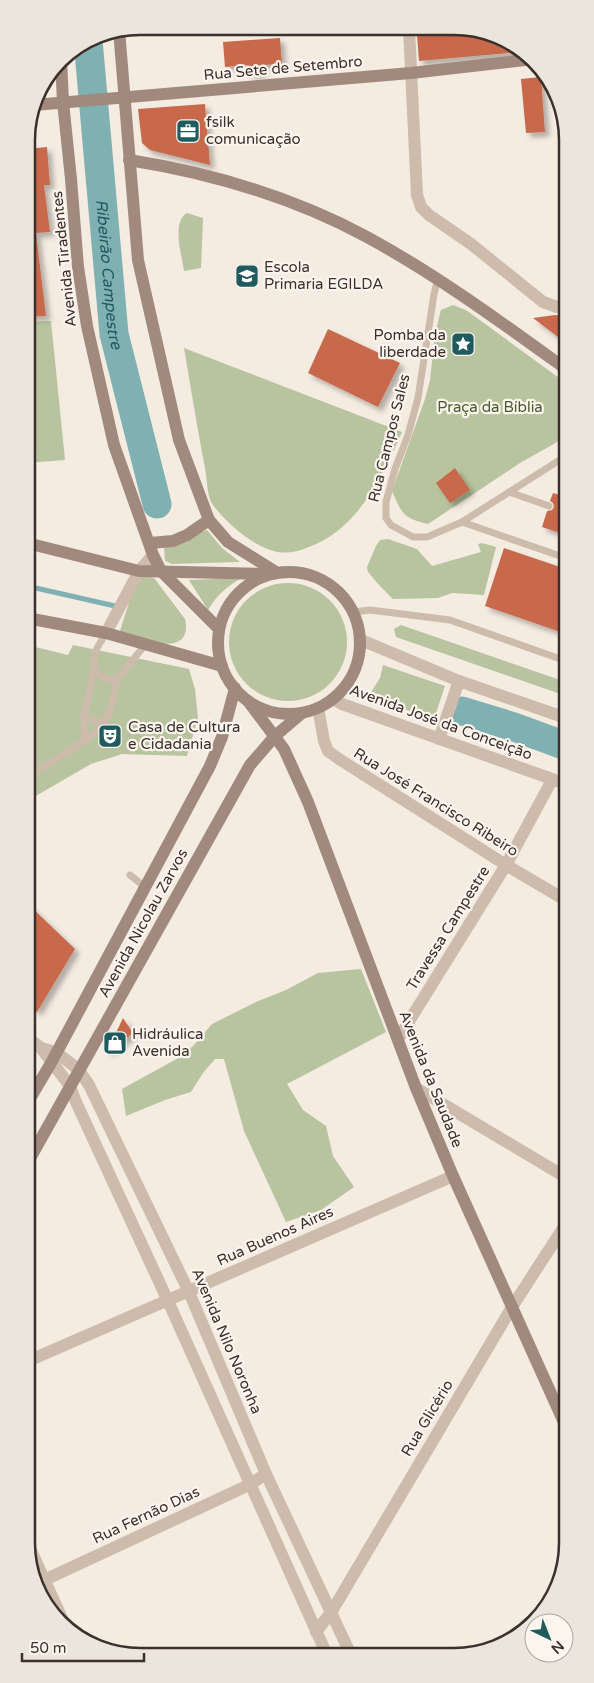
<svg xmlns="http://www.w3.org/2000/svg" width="594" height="1683" font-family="'Varela Round',sans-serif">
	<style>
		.green { fill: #b8c4a0 }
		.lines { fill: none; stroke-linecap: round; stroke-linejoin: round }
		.stream { stroke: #7fb0b2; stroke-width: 5 }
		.river { stroke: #7fb0b2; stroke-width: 29 }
		.building { fill: #c8694b; filter: url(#shadow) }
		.lane { stroke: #cdbbac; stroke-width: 7 }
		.street { stroke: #cdbbac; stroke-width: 12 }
		.secondary { stroke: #a18a7d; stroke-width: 12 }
		.labels { text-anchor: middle; stroke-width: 4.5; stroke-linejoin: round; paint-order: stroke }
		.street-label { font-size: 15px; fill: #3b302b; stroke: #fbf5ee }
		.poi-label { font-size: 15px; fill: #3b302b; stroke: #fbf5ee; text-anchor: start }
		.park-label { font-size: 15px; fill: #4a5a2e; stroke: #fbf5ee }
		.water-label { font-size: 16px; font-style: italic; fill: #1f5a5e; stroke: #fbf5ee }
		.rim { fill: none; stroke: #3b302b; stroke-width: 2.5 }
	</style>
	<defs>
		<filter id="shadow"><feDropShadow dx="4.5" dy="4.5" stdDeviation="2.5" flood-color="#0004"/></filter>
	</defs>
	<rect width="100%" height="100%" fill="#f4ebe1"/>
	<!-- green -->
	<g class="green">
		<path d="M187,213L203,218L201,268L184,271C182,256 171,222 187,213Z"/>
		<path d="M453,305L466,310L566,383V437L520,463L428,524C403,518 402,514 392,491L425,399L430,380L435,334L441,310Z"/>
		<polygon points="51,321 65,460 27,463 27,322"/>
		<path d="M184,348L402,432C382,477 358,529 309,547C287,556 273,554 252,541C239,533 219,515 211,502C207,493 207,478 205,468C197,428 191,388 184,348Z"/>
		<polygon points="207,530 222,548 240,562 172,564 165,561 164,548"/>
		<polygon points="388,539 417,549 432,566 481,552 478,544 482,543 496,547 484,595 452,593 438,598 393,599 379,585 368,572 367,567 376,546 380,540"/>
		<path d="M146,576L154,578L185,619C194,660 139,639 119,634L137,577Z"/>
		<path d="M242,578C227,586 216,596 208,610L189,580Z"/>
		<circle cx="288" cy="642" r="59"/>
		<polygon points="401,625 566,682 566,696 396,637 394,629"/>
		<polygon points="27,645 68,655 73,645 189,669 195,689 198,718 187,756 122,754 91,764 27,801"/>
		<polygon points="383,665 445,686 434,719 368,697 380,678"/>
		<polygon points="361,969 386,1032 287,1084 303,1110 326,1126 333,1156 354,1187 321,1210 286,1222 244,1131 224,1059 215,1059 203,1073 191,1092 165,1100 126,1116 122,1089 182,1056 195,1044 212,1024 256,1002 286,990 318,973"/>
	</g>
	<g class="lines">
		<!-- stream -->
		<polyline class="stream" points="27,586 115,606"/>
		<!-- river -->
		<g class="river">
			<path id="s1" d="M88,40L114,334L157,504"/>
			<polyline points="462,711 514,727 566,746"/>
		</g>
	</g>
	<!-- building -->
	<g class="building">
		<polygon points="480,30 521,52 419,61 417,35"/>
		<polygon points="280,38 282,64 262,65 262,73 249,74 248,65 225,67 223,42"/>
		<polygon points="541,77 545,132 526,133 521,79"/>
		<polygon points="205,104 210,165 150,150 142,143 138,109"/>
		<polygon points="47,147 50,185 44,185 50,232 36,233 46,316 27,317 27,149"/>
		<polygon points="555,315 566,316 566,343 533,318"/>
		<polygon points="328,329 400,363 378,407 308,373"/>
		<polygon points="455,468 470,490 450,503 436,483"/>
		<polygon points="553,493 566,497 566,535 542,527 547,511 552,510 554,507 553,503 550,501"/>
		<polygon points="504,548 566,569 566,634 485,606"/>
		<polygon points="28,904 75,949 37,1012 28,1003"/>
		<polygon points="123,1018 133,1033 106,1054"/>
	</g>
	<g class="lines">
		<!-- lane -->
		<g class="lane">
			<polyline points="438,279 434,294 418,398 408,435 395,469 386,502 386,518 391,525 413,537 427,537 462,522 566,456"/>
			<polyline points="509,492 549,506"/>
			<polyline points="462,522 566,558"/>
			<polyline points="354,612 370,610 450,620 566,661"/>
			<path d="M94,670C101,677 108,682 118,678L145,645"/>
			<polyline points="84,716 103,724"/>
			<polyline points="85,740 84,716 94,670 94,658 97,648 106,633"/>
			<path d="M27,776C48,764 99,737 108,716C113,704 115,690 118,678"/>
			<polyline points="130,875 145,887"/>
		</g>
		<!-- street -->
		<g class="street">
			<polyline points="409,28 417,195 421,207 429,215 471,244 543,302 557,307 566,308"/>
			<polyline points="106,633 139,571 153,555"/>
			<polyline points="361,640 459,681 566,718"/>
			<polyline points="333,699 342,704 566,784"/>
			<polyline points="318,708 324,741 328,751 339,759 506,865 567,901"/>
			<polyline points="439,739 459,681"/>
			<polyline points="28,1038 41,1048 70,1086 76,1102 168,1301 327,1655"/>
			<polyline points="398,1039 506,865 552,780"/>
			<polyline points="41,1048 56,1052 79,1070 89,1085 189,1292 266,1474 351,1655"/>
			<polyline points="416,1088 567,1178"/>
			<polyline points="28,1361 453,1176"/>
			<polyline points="28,1544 66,1627"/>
			<polyline points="38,1583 249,1485 266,1474"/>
			<polyline points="316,1632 332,1611 512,1307 567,1222"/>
		</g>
		<!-- secondary -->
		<g class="secondary">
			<polyline points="119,30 138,260 179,440 209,520 228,542 276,572"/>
			<polyline points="61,59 63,102 71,179 78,267 87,326 114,445 153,555 161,571 219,629"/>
			<polyline points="34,105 411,73 534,59"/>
			<path d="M129,160C211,173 293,197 367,237C437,275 501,322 566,369"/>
			<polyline points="27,543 139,571 266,574"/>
			<polyline points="150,543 173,541 187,535 209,520"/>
			<circle cx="289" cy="643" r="71"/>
			<polyline points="27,618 106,633 222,666"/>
			<polyline points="248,701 284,749 308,802 416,1088 453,1176 567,1429"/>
			<polyline points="28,1102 51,1063 210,766 222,737 235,688"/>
			<polyline points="28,1162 250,765 275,736 302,713"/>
		</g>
	</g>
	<!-- icons -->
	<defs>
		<g id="office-square" transform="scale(1.25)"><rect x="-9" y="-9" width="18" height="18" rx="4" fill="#1f5a5e" stroke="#fbf5ee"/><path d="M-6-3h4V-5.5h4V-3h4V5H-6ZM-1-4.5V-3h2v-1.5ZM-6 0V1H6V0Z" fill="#fff"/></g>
		<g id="school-square" transform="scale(1.25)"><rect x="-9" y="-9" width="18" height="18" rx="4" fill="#1f5a5e" stroke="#fbf5ee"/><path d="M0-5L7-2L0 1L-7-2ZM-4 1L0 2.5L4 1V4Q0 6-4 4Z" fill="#fff"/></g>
		<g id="sight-square" transform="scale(1.25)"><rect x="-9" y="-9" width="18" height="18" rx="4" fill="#1f5a5e" stroke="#fbf5ee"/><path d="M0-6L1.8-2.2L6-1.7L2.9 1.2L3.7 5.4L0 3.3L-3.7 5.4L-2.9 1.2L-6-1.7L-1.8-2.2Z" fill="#fff"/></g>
		<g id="theatre-square" transform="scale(1.25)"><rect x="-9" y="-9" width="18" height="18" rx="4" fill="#1f5a5e" stroke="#fbf5ee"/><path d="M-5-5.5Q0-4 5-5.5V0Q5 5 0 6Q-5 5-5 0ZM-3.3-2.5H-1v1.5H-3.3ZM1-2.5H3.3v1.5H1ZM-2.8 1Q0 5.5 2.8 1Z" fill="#fff"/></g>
		<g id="shop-square" transform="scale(1.25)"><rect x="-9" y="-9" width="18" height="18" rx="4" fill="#1f5a5e" stroke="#fbf5ee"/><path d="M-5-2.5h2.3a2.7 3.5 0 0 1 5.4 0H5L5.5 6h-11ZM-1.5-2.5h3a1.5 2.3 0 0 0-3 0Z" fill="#fff"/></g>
	</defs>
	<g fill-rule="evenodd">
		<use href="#office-square" x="188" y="131"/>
		<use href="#school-square" x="247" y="276"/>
		<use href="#sight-square" x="463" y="344"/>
		<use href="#theatre-square" x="110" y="736"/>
		<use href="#shop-square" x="115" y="1043"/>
	</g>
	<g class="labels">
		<!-- street labels -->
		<g class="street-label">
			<text transform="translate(283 68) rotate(-5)" y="5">Rua Sete de Setembro</text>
			<text transform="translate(64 259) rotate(-96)" y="5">Avenida Tiradentes</text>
			<text transform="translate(389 438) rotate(-76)" y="5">Rua Campos Sales</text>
			<text transform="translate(441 722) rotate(20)" y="5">Avenida José da Conceição</text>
			<text transform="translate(436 802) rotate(32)" y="5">Rua José Francisco Ribeiro</text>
			<text transform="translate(143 923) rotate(-61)" y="5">Avenida Nicolau Zarvos</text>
			<text transform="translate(448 928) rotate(-58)" y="5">Travessa Campestre</text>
			<text transform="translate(431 1079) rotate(68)" y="5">Avenida da Saudade</text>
			<text transform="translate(275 1236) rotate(-24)" y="5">Rua Buenos Aires</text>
			<text transform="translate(227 1341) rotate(67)" y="5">Avenida Nilo Noronha</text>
			<text transform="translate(427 1418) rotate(-59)" y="5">Rua Glicério</text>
			<text transform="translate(146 1515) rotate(-25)" y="5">Rua Fernão Dias</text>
		</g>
		<!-- poi labels -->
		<g class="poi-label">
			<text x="206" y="127">fsilk<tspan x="206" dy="17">comunicação</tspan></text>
			<text x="264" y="272">Escola<tspan x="264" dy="17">Primaria EGILDA</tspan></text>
			<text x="446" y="340" text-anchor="end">Pomba da<tspan x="446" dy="17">liberdade</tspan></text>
			<text x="128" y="732">Casa de Cultura<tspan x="128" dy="17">e Cidadania</tspan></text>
			<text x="132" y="1039">Hidráulica<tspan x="132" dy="17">Avenida</tspan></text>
		</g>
		<!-- park labels -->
		<g class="park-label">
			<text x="490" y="412">Praça da Bíblia</text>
		</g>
		<!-- water labels -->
		<g class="water-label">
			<text dy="6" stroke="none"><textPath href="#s1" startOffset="235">Ribeirão Campestre</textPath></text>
		</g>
	</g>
	<!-- crop -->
	<path d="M0 0H594V1683H0ZM140 35H454A105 105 0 0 1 559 140V1543A105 105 0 0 1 454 1648H140A105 105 0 0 1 35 1543V140A105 105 0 0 1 140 35Z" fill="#ece5de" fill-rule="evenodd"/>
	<path class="rim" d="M140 35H454A105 105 0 0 1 559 140V1543A105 105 0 0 1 454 1648H140A105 105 0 0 1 35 1543V140A105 105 0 0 1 140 35Z"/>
	<!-- north arrow -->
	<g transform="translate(549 1638) rotate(137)"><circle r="24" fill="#fbf5ee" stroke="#aea6a0"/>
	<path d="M0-4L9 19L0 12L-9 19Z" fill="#1f5a5e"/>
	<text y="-8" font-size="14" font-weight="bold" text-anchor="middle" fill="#3b302b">N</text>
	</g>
	<!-- scale -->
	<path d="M22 1653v8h122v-8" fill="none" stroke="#3b302b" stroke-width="2.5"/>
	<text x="30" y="1653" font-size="15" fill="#3b302b" stroke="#fbf5ee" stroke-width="4" paint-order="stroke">50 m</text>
</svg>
